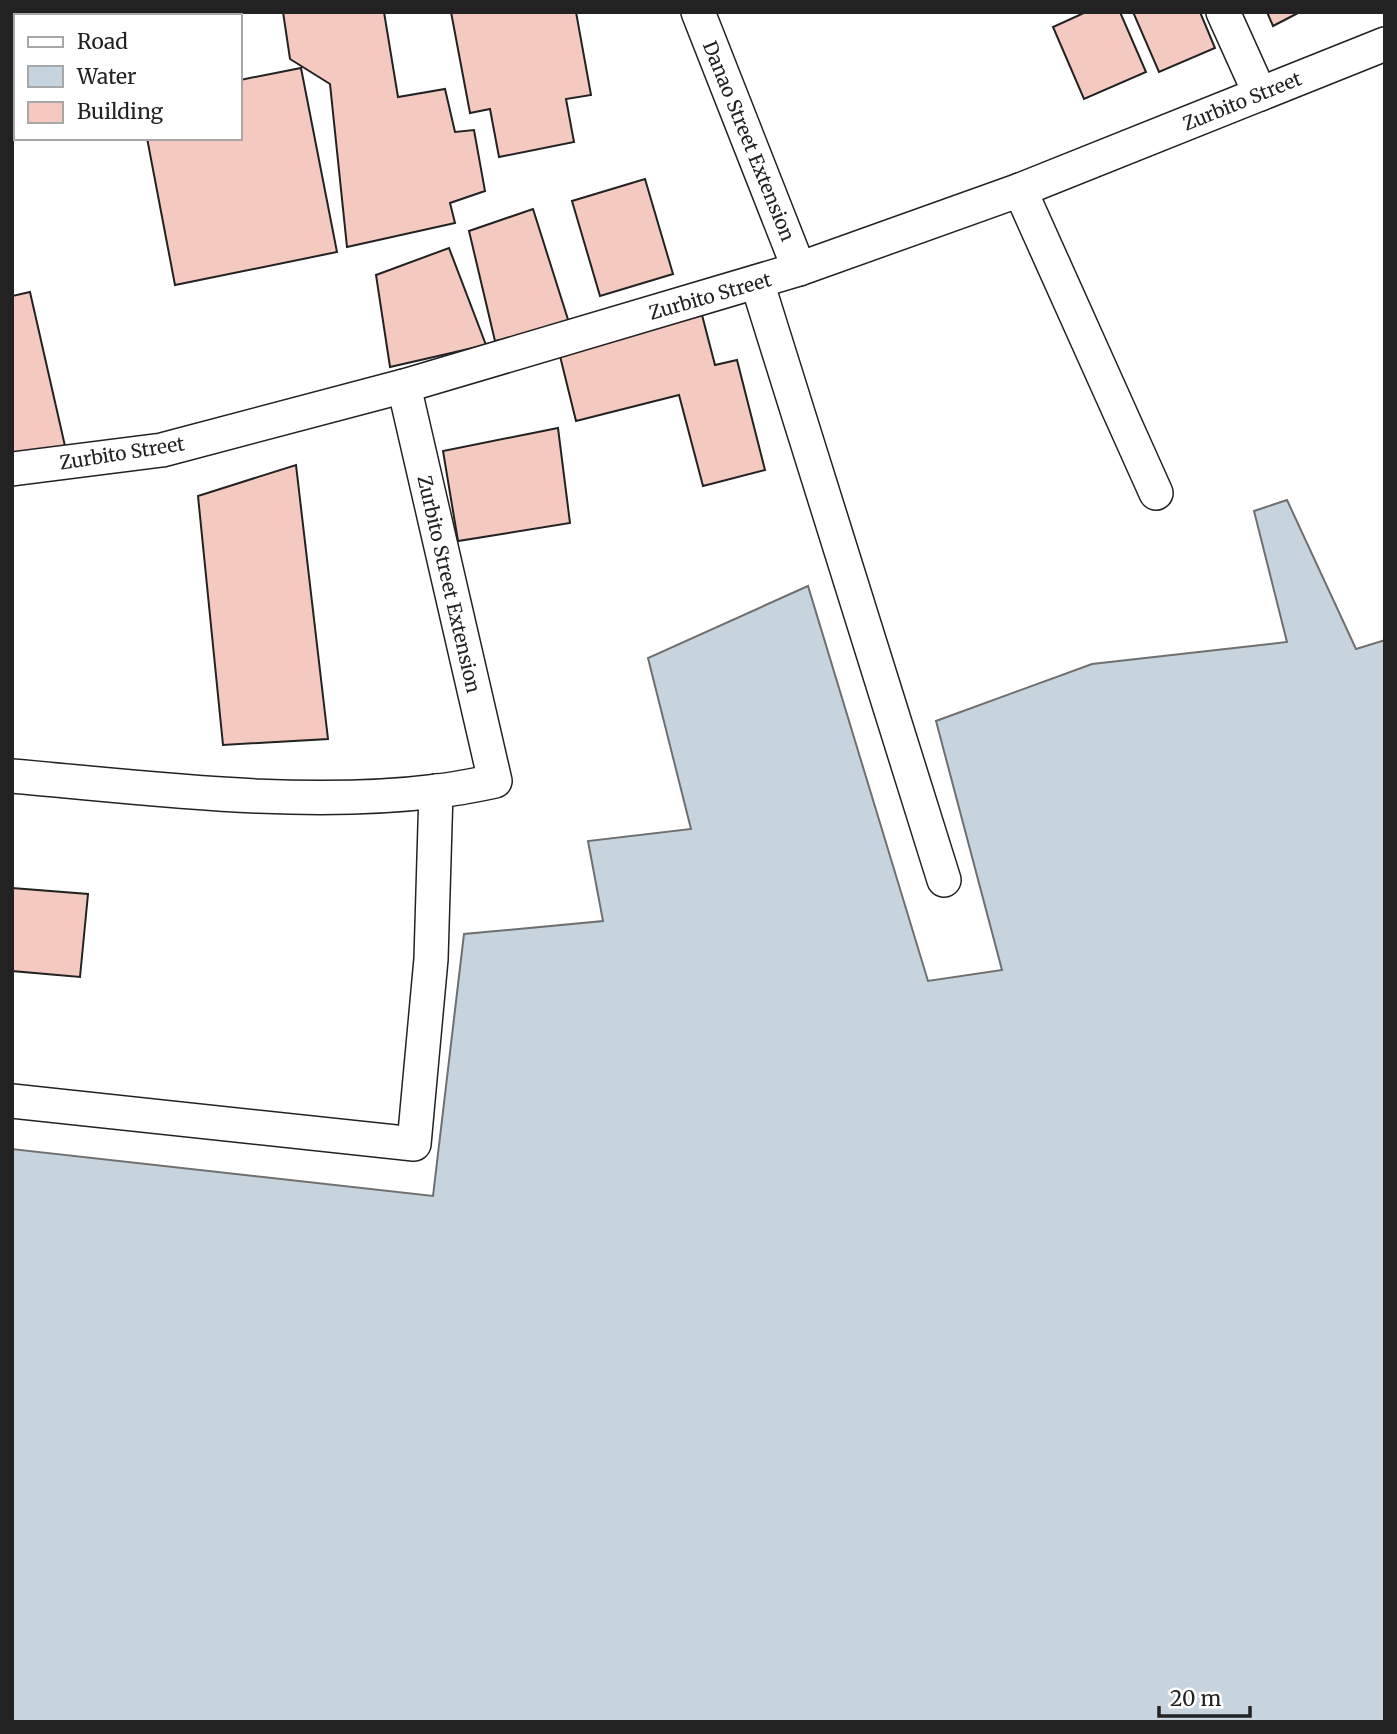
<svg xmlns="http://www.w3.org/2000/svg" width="1397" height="1734" font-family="Merriweather,serif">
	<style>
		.water { fill: #c7d3dd; stroke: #6f6f6f; stroke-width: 2 }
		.building { fill: #f3c9c0; stroke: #222; stroke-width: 2 }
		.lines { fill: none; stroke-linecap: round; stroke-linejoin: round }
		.minor-casing { stroke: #222; stroke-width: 36 }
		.major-casing { stroke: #222; stroke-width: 41 }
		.minor { stroke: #fff; stroke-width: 33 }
		.major { stroke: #fff; stroke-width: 38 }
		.labels { text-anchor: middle; stroke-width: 5; stroke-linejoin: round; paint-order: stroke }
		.street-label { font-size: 19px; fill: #222; stroke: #fff }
	</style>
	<rect width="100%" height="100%" fill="#fff"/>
	<!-- water -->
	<polygon class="water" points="1287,500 1356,649 1385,640 1385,1722 12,1722 12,1149 433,1196 464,934 603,921 588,841 691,829 648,658 808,586 928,981 1002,970 936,721 1092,664 1287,642 1254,511"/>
	<!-- building -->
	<g class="building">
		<polygon points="283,12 384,12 398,97 445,89 455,132 474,130 485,191 450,203 455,223 347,247 330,84 290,59"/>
		<polygon points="451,12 576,12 591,95 566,99 574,142 499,157 490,109 470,113"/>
		<polygon points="1086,12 1120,12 1146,72 1084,99 1053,27"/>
		<polygon points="1133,12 1200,12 1215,48 1159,72"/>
		<polygon points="1267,12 1300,12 1273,26"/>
		<polygon points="301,68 337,252 175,285 147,138 240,138 240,80"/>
		<polygon points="645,179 673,274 600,296 572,201"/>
		<polygon points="533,209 571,329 495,341 469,231"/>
		<polygon points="449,248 486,345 390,367 376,275"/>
		<polygon points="30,292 65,446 12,458 12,296"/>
		<polygon points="702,315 715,365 737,360 765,470 703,486 679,395 576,421 559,352"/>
		<polygon points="558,428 570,523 458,541 443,451"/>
		<polygon points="296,465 328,739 223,745 198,496"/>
		<polygon points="12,888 88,894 80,977 12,971"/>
	</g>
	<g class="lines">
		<!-- minor casing -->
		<g class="minor-casing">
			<g id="minor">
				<polyline points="106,12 107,16"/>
				<polyline points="698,12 799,269"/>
				<polyline points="1223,12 1260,94"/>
				<polyline points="1020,190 1156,493"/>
				<polyline points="757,282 944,880"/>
				<polyline points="12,469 162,450 404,386 799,269 1020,190 1385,44"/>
				<path d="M12,776C149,788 301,808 437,791C457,789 476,785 495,781L404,386"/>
				<polyline points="12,1101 414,1144 431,959 436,791"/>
			</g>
		</g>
		<!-- major casing -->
		<g class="major-casing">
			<g id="major">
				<polyline points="136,16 141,12"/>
				<polyline points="12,53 16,53"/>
			</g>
		</g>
		<!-- minor -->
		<use href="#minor" class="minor"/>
		<!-- major -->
		<use href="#major" class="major"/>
	</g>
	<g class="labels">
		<!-- street labels -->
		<g class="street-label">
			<text transform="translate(1242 101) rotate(-22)" y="7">Zurbito Street</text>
			<text transform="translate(749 141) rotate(68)" y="7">Danao Street Extension</text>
			<text transform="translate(710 296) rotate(-16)" y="7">Zurbito Street</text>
			<text transform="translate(122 453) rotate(-9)" y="7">Zurbito Street</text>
			<text transform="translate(449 584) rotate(77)" y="7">Zurbito Street Extension</text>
		</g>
	</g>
	<!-- border -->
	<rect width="1397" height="1734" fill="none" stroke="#222222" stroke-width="28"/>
	<!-- legend -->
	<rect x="14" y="14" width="228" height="126" fill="#ffffff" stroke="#a7a7a7" stroke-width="2"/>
	<rect x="28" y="37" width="35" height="10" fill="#ffffff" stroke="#a7a7a7" stroke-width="2"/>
	<text x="77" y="49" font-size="21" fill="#222222">Road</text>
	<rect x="28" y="66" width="35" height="21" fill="#c7d3dd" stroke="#a7a7a7" stroke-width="2"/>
	<text x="77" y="84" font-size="21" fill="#222222">Water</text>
	<rect x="28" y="102" width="35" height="21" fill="#f3c9c0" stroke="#a7a7a7" stroke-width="2"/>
	<text x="77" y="119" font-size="21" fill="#222222">Building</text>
	<!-- scale -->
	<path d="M1159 1706v10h91v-10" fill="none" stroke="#222222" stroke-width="3.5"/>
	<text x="1170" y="1706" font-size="21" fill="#222222" stroke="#ffffff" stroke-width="5" paint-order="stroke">20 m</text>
</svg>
